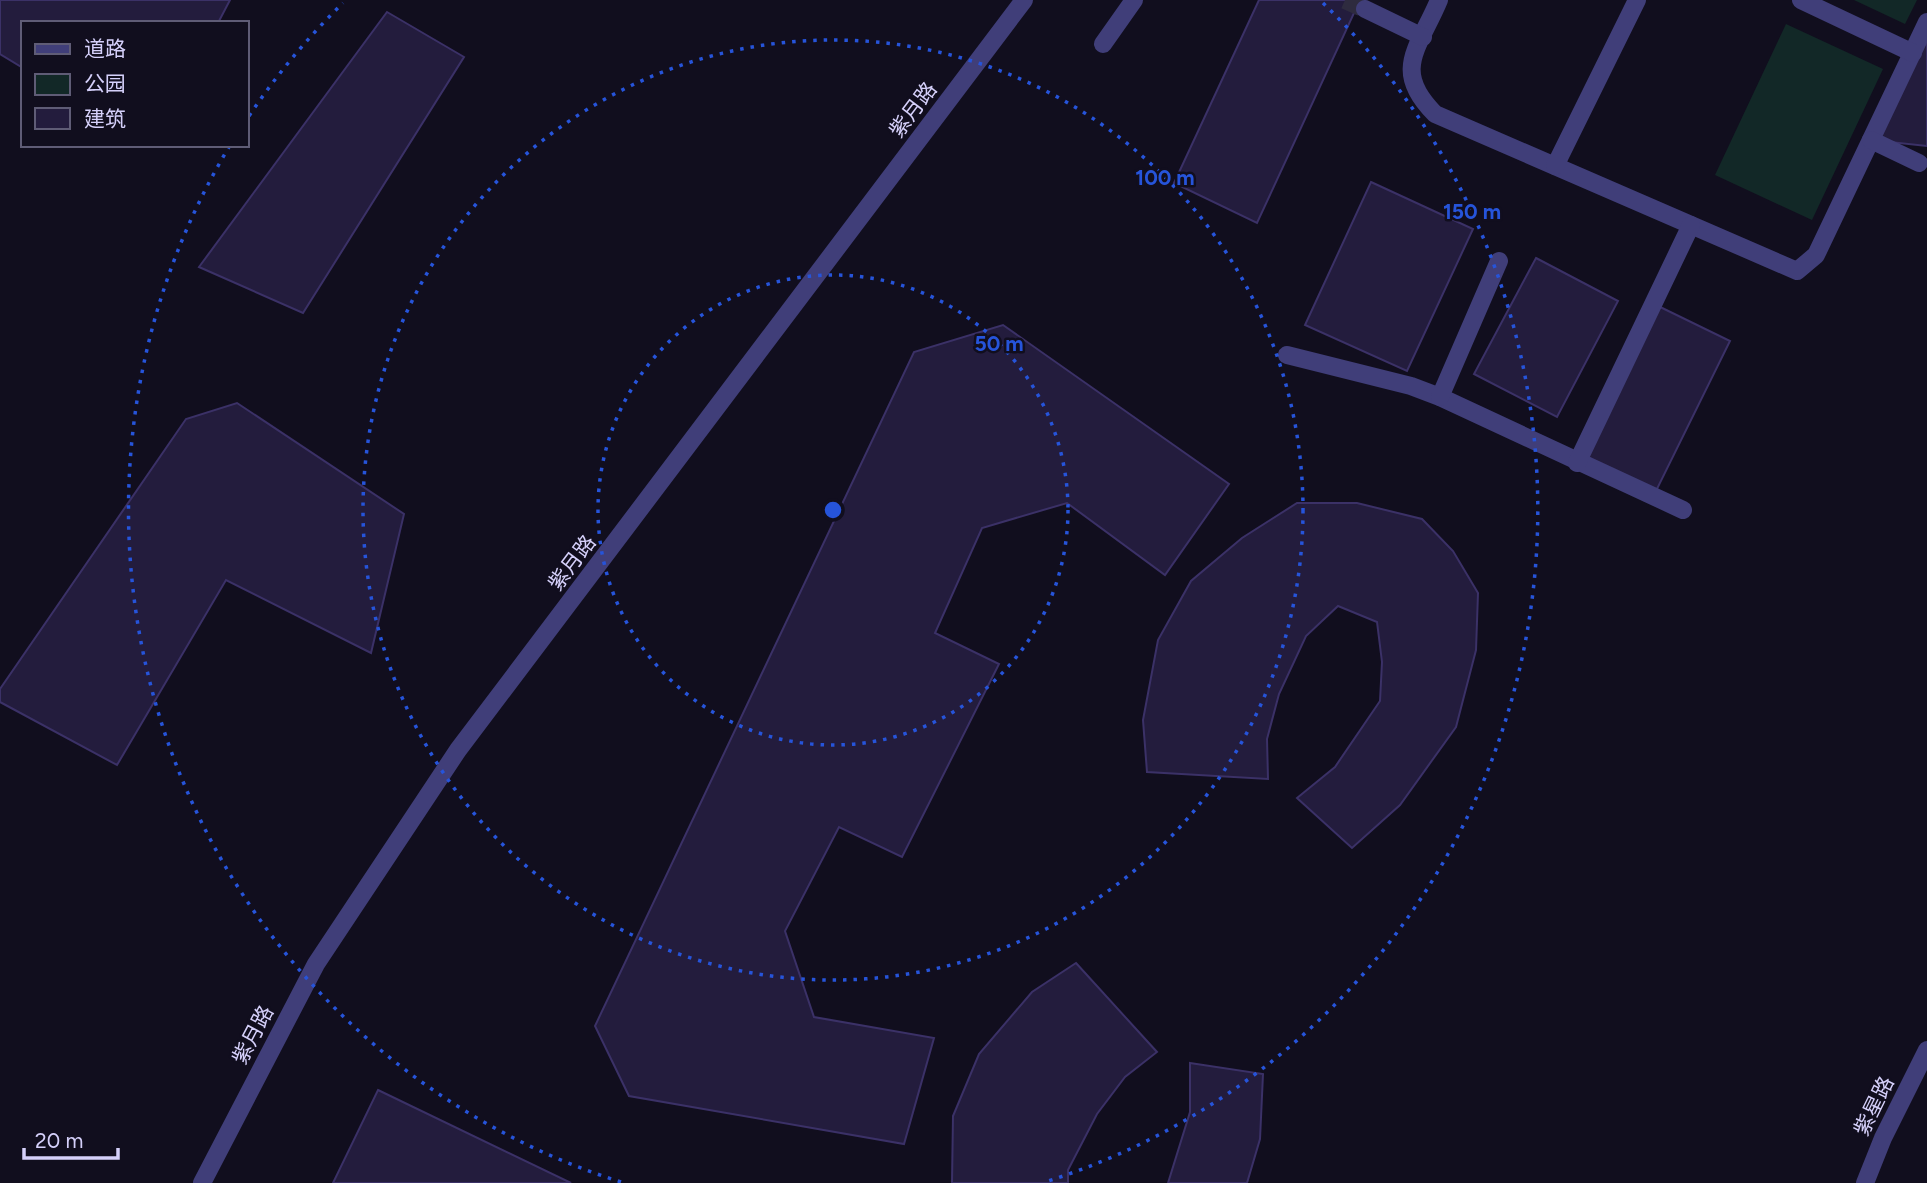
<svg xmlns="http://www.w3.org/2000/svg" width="1927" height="1183" font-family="Figtree,'Noto Sans SC',sans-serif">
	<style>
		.green { fill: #122827 }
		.building { fill: #231c3d; stroke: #3b3167; stroke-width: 2 }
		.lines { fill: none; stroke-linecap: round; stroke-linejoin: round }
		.minor-tunnel { stroke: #2e2b3f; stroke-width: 18; stroke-dasharray: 18 9; stroke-linecap: butt }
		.minor { stroke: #403e79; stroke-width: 18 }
		.ring { fill: none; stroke: #2654da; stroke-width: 3.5; stroke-dasharray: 3.5 7 }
		.labels { text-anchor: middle; stroke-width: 5; stroke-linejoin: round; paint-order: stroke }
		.street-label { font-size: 21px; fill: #d5d0fa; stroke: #110e1e }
		.centre { fill: #2654da; stroke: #110e1e; stroke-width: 3.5 }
		.ring-label { font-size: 21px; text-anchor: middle; font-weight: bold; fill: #2654da; stroke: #110e1e; stroke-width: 5; stroke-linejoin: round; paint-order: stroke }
	</style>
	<rect width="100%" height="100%" fill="#110e1e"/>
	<!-- green -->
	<g class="green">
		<polygon points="1854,0 1917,0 1905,24"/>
		<polygon points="1786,24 1883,69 1812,220 1715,175"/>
	</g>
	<!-- building -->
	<g class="building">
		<polygon points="0,0 230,0 218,23 23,23 23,68 0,54"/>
		<polygon points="1259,0 1360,0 1257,223 1174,183"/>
		<polygon points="387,12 464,57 303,313 199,267"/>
		<polygon points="1927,22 1927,146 1871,140"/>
		<polygon points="1371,182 1473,229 1407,371 1305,325"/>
		<polygon points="1536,258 1618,301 1557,417 1474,374"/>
		<polygon points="1654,304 1730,341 1653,497 1577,463"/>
		<polygon points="1003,325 1229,484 1165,575 1067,503 982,528 935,633 999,664 902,857 839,827 785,931 814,1017 934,1038 904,1144 629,1096 595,1026 914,352"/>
		<polygon points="237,403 404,514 371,653 226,580 117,765 0,702 0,689 186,419"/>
		<polygon points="1297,503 1357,503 1422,519 1453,551 1478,593 1476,650 1456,727 1400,805 1352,848 1297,798 1335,767 1380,701 1382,662 1377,622 1338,606 1306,636 1279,694 1267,739 1268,779 1147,772 1143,720 1158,640 1191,581 1242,538"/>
		<polygon points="1076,963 1157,1052 1125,1077 1097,1114 1068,1170 1068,1183 952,1183 953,1116 979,1054 1032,992"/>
		<polygon points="1190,1063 1263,1074 1260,1139 1247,1183 1168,1183 1190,1112"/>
		<polygon points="378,1090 571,1183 333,1183"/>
	</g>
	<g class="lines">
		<!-- minor-tunnel -->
		<polyline class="minor-tunnel" points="1345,0 1365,9"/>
		<!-- minor -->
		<g class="minor">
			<path d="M1439,0C1419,48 1391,70 1435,114L1797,271L1816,255L1927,22"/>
			<polyline points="1801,0 1913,53"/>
			<polyline points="1365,9 1423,37"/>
			<polyline points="1103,44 1134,0"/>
			<polyline points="1871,140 1919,163"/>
			<polyline points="1555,166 1637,0"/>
			<polyline points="1287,355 1411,386 1440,397 1683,510"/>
			<polyline points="1440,397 1499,261"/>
			<polyline points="1577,463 1691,225"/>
			<polyline points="202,1183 316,964 458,750 1024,0"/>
			<polyline points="1865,1183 1883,1138 1927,1050"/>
		</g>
	</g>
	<!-- distance rings -->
	<g class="ring">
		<circle cx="833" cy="510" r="235"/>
		<circle cx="833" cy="510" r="470"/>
		<path d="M621 1182A705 705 0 0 1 229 147M249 116A705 705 0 0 1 343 3M1323 3A705 705 0 0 1 1045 1182"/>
	</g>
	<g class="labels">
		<!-- street labels -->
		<g class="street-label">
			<text transform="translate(913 110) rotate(-53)" y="7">紫月路</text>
			<text transform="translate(572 563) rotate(-53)" y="7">紫月路</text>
			<text transform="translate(253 1035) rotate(-62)" y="7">紫月路</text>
			<text transform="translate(1874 1106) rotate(-64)" y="7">紫星路</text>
		</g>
	</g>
	<circle cx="833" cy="510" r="10" class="centre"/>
	<g class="ring-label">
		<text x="1165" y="185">100 m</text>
		<text x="1472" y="219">150 m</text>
		<text x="999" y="351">50 m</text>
	</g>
	<!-- legend -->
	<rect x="21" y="21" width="228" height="126" fill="#110e1e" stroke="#5f5c76" stroke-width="2"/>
	<rect x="35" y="44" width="35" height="10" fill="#403e79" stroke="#5f5c76" stroke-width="2"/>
	<text x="84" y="56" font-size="21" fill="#d5d0fa">道路</text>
	<rect x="35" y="74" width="35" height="21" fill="#122827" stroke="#5f5c76" stroke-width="2"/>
	<text x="84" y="91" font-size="21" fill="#d5d0fa">公园</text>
	<rect x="35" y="108" width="35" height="21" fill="#231c3d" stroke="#5f5c76" stroke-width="2"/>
	<text x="84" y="126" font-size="21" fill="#d5d0fa">建筑</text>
	<!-- scale -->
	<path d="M24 1148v10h94v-10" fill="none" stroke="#d5d0fa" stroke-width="3.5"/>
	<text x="35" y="1148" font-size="21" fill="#d5d0fa" stroke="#110e1e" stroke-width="5" paint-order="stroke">20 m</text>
</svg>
